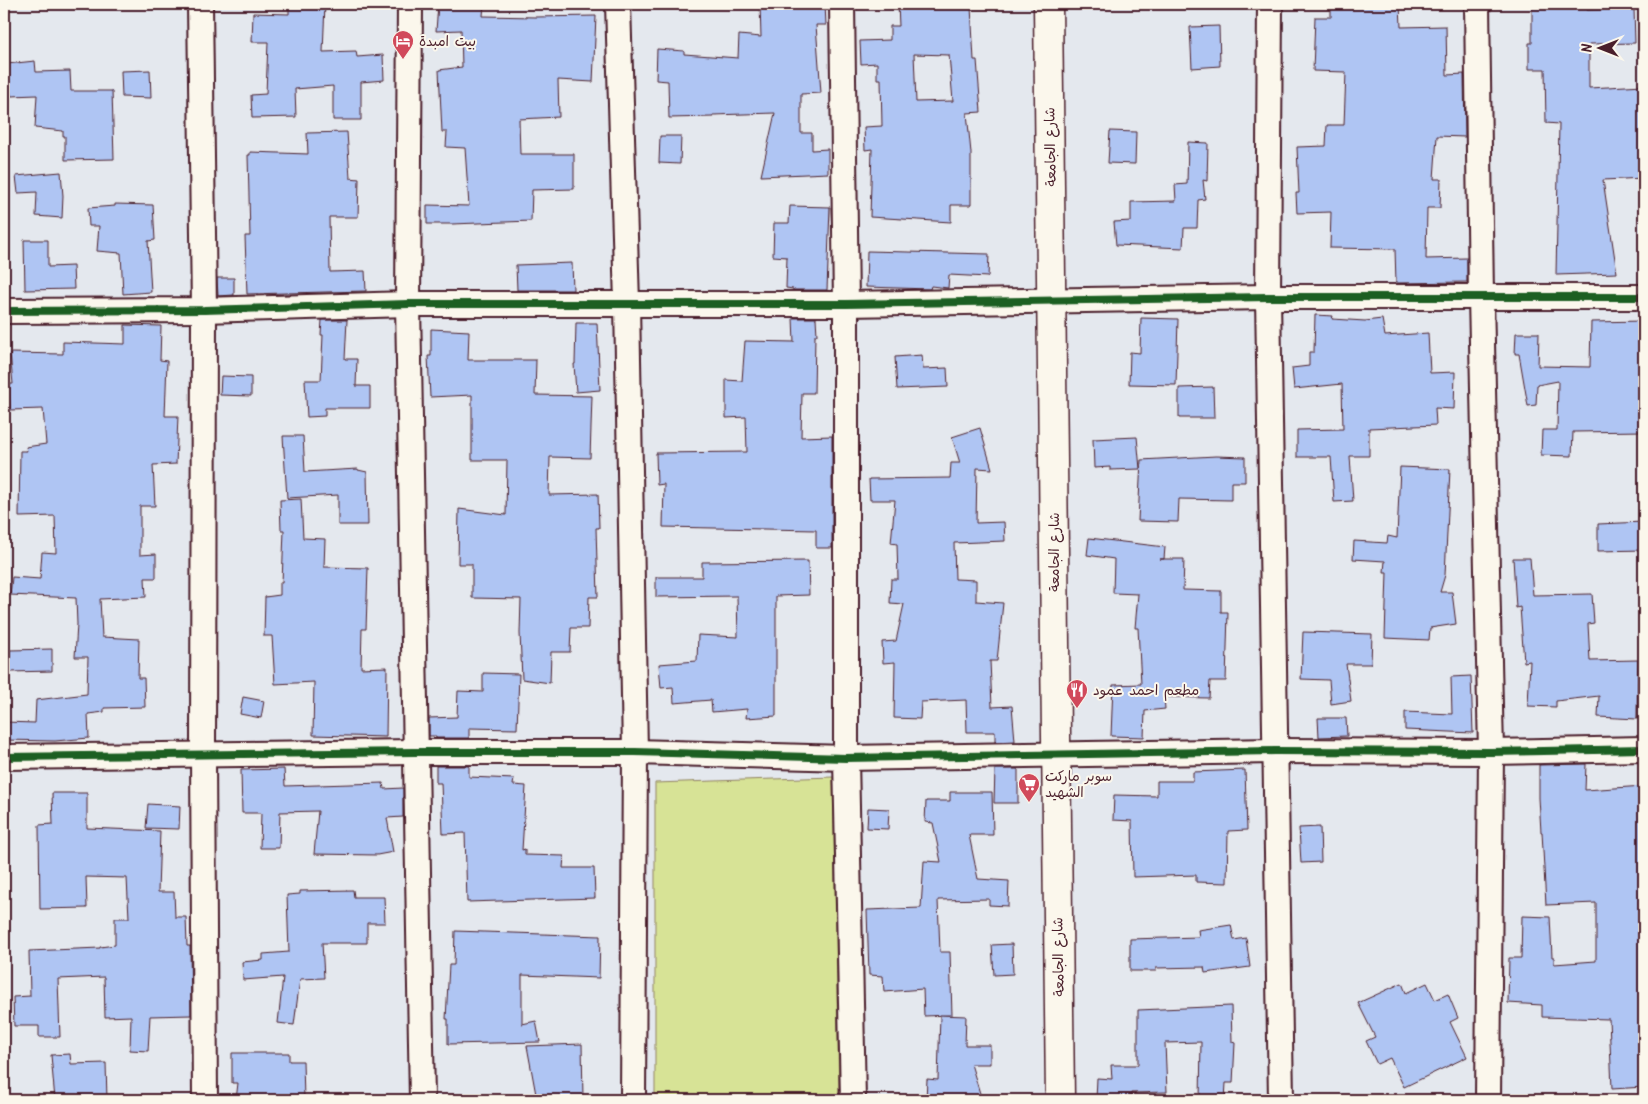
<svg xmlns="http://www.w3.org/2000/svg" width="1648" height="1104" font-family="Kalam,'Playpen Sans Arabic',sans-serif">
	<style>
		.green { fill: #d7e396; stroke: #908160 }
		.building { fill: #afc5f3; stroke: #4a1f2b; fill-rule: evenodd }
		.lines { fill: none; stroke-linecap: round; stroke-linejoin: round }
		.street-casing { stroke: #4a1f2b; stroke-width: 28 }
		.secondary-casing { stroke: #4a1f2b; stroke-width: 31 }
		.street { stroke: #fbf7ec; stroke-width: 24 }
		.secondary { stroke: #fbf7ec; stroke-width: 28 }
		.cycleway-casing { stroke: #fbf7ec; stroke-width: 11 }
		.cycleway { stroke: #1b5e20; stroke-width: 8 }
		.labels { text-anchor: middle; stroke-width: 4; stroke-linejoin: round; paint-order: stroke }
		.poi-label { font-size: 14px; fill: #4a1f2b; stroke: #fbf7ec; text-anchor: start }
		.street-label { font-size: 14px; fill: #4a1f2b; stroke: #fbf7ec }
	</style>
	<rect width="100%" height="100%" fill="#e4e8ee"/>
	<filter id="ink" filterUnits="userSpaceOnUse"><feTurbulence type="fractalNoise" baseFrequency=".02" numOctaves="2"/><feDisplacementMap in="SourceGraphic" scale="10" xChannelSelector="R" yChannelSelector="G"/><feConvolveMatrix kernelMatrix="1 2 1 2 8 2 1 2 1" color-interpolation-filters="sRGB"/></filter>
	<g filter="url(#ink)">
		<!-- green -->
		<polygon class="green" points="833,777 839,1100 655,1100 655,783"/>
		<!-- building -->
		<g class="building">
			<polygon points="289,4 325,4 323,52 356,51 357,57 383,55 384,80 361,82 361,120 333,120 333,86 295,89 296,117 252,118 251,95 266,94 268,42 252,42 253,13 289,14"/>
			<polygon points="438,4 484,4 483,16 535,17 596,16 593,82 558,80 559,117 519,119 520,154 574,154 574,189 532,190 531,221 452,224 427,224 427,205 469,206 465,148 446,147 447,132 442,132 439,70 462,67 461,30 436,31"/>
			<polygon points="760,4 825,4 826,25 816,25 821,93 801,94 801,133 812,133 812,150 828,149 828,173 761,176 775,113 713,115 713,117 669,118 668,81 656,80 657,49 684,51 684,54 738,58 739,35 761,37"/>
			<path d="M898,4H943V7H971L974,60H977L981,112L967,113L971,153V205H951V222L870,217L872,149L865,150L864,127L882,126L881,79H877V63L861,64L860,41L890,40V26H899ZM914,54L949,55L953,101L916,102Z"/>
			<polygon points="1331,4 1400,4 1401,27 1446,26 1447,75 1464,74 1465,137 1437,136 1434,179 1441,179 1440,208 1427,208 1426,259 1467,258 1467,282 1396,283 1395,249 1330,248 1331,212 1297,213 1296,193 1299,193 1297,147 1326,146 1327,125 1344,125 1346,72 1313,71 1315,17 1331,17"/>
			<polygon points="1532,5 1587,6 1587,10 1634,9 1635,43 1589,44 1589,88 1644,85 1644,178 1603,180 1617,273 1556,275 1559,124 1546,123 1545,69 1529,69 1529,43 1532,43"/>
			<polygon points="1219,26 1220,66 1192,68 1190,27"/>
			<polygon points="35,61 36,72 70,71 71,91 112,91 114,159 65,160 65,136 63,136 63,131 35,128 37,95 11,96 7,64"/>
			<polygon points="150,70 151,98 122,97 121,71"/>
			<polygon points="1110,131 1136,132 1135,164 1108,163"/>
			<polygon points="347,132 350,178 359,179 358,217 329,217 330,272 365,271 366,291 247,294 245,236 250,236 248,155 250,155 250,152 308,154 307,133"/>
			<polygon points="660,136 681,136 680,164 659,163"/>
			<polygon points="1188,142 1208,143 1207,181 1203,180 1205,199 1198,200 1197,228 1184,228 1183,248 1116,245 1114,222 1131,221 1131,202 1176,201 1175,185 1187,184"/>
			<polygon points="61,172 63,196 62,218 36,216 37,192 18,193 16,176"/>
			<polygon points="115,204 153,205 155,240 148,241 151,292 123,294 121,253 97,251 99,226 89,226 88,208 115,206"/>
			<polygon points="790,206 830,207 827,290 793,290 793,289 786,288 787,257 773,256 774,223 789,223"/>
			<polygon points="24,240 48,240 48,267 73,266 74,289 25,290"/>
			<polygon points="867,251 989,254 988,277 949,275 948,288 931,286 930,289 866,287"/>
			<polygon points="572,263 573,290 517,290 516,265"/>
			<polygon points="217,278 234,278 234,295 218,296"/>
			<polygon points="1315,315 1333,316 1332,319 1365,321 1382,319 1385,336 1428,333 1430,373 1455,372 1454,409 1435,408 1436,425 1369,428 1369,456 1350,456 1353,501 1334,502 1331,457 1297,457 1297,430 1343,429 1342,384 1294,389 1292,368 1309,366 1309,352 1314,352"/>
			<polygon points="793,318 816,318 817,335 815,335 814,393 802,393 801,437 832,436 832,548 816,548 816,530 663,527 664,484 657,485 656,453 747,452 746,417 726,418 726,380 742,381 745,341 794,342"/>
			<polygon points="1141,318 1178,319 1176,385 1129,384 1130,352 1140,353"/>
			<polygon points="322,320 347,320 345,359 357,359 356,386 370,386 370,408 325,408 325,416 307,417 305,380 321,380 323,335 321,335"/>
			<polygon points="1644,321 1644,431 1573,432 1572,456 1541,455 1542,430 1557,430 1558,381 1537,385 1536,405 1528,406 1519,354 1515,354 1516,333 1539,333 1538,366 1590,367 1591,322"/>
			<polygon points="576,323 597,323 600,390 576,392 574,364 575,364"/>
			<polygon points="125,325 161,326 160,360 167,361 165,416 178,416 176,464 153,465 155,506 140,506 140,555 156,554 156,578 145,578 146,597 100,599 102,637 139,639 138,678 144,678 145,707 104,708 104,712 88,714 89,738 55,741 4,740 4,722 35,723 36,700 87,694 88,657 75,657 77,624 76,598 10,595 12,577 40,579 42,552 56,553 55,516 19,517 20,451 27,451 26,447 46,444 43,409 10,410 9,384 13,384 10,353 63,354 63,342 125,344"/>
			<polygon points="431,329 469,331 468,360 536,360 535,395 592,396 590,458 550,457 549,495 598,494 599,528 596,528 598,597 589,597 588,628 571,628 570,652 551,652 550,683 522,679 520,633 521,599 472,598 472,564 458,564 459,509 506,515 507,460 472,460 472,395 430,397 428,356 431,356"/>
			<polygon points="922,355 923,369 947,368 948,387 897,389 895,357"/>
			<polygon points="221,376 251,377 251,396 220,395"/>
			<polygon points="1213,387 1214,418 1179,418 1179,388"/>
			<polygon points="980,428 992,469 977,468 976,523 1004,522 1005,541 954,543 955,579 976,580 976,601 1003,603 997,661 990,661 992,707 1012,706 1015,741 995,742 995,732 967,732 966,700 921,702 920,719 894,718 895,662 883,663 882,642 896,641 904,604 890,603 891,579 898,579 897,544 891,543 895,500 870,500 869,479 950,478 951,463 960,463 952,437"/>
			<polygon points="283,436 303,436 305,472 358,469 358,470 367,472 368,525 338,525 338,495 287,498"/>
			<polygon points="1137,437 1140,469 1110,470 1110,467 1094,468 1093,439"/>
			<polygon points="1216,456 1245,457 1245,482 1231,482 1231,500 1179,499 1178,522 1138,521 1141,460"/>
			<polygon points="1400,467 1450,469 1445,575 1440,592 1452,592 1456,624 1430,628 1429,640 1385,638 1387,572 1384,572 1385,561 1353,559 1354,541 1387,543 1388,536 1397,538"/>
			<polygon points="301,499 303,538 325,539 324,567 368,568 366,629 362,629 361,668 387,667 386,737 313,735 314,682 275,684 272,636 264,636 265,597 280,595 280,583 282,583 284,530 281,530 280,500"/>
			<polygon points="1644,522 1644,550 1598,551 1598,524"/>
			<polygon points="1089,538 1165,547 1164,559 1160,559 1184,559 1183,590 1221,591 1221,612 1228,612 1226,681 1210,681 1209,698 1164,697 1165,709 1145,711 1144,737 1111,736 1113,685 1141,684 1138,628 1135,628 1138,594 1113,593 1114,559 1087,555"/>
			<polygon points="1513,558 1530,558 1533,595 1592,594 1594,623 1588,624 1590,661 1638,660 1637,719 1598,717 1599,696 1556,701 1556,707 1528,706 1530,661 1524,662 1520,607 1516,608"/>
			<polygon points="808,561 809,595 776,596 776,716 746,718 747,709 712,712 711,700 674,703 673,687 661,688 659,664 697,661 698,635 738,637 737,596 656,597 656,577 702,577 702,562"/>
			<polygon points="1303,632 1372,634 1371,664 1346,664 1351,701 1331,704 1329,680 1301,679"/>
			<polygon points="52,649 52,671 10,672 10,650"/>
			<polygon points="483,673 519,674 517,729 469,728 469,738 436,738 436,736 429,736 429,718 457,717 458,691 483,692"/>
			<polygon points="1471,676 1473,733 1405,730 1405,712 1452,714 1451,677"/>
			<polygon points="243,697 264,701 261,718 240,714"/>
			<polygon points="1318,718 1346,718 1347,736 1319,737"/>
			<polygon points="1586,764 1585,790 1644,786 1644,865 1639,904 1644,904 1644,971 1642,971 1643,1007 1644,1007 1644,1087 1612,1089 1609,1019 1542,1017 1542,1005 1508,1003 1509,958 1521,958 1522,916 1550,917 1552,957 1554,957 1554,964 1596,961 1596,903 1546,905 1542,832 1541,832 1539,798 1539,765"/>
			<polygon points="436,766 469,766 469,777 514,779 513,785 526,786 522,850 525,849 525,855 564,856 563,868 594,868 595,898 467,902 465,833 443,834 441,783 436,783"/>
			<polygon points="284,769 285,786 383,783 384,789 403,788 403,817 387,818 393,852 377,855 314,854 318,811 280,812 279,848 260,848 261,813 242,813 241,770"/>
			<polygon points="995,769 1018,769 1018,803 994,803"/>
			<polygon points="1245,770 1247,830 1228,831 1227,883 1196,882 1196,875 1133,877 1132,821 1113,820 1114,795 1157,796 1157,781 1193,781 1193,772"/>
			<polygon points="950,792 992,792 993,835 969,835 978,879 1009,881 1008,906 989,905 989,899 938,900 940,952 950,952 952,1015 924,1016 923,989 884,992 883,976 869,975 867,910 921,908 924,861 941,862 933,823 925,822 926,801 950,801"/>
			<polygon points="52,793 87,793 87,828 160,831 158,892 174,892 175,917 186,917 187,946 190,946 191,1015 150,1016 148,1051 130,1050 131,1016 105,1017 104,977 58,979 60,1037 39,1037 39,1026 14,1026 13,997 30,996 29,951 100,948 100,947 115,945 115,918 129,918 127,878 86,877 87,908 40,909 39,825 53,824"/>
			<polygon points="148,804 180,806 179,829 146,828"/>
			<polygon points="868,808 889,809 888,829 867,828"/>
			<polygon points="1320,827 1321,862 1301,863 1299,828"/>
			<polygon points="353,890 354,897 384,897 385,923 367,923 367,943 322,943 324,978 300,979 294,1025 278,1023 283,977 243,980 242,962 263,960 263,954 289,952 287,895 300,894 300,891"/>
			<polygon points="1231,925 1234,940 1246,938 1250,967 1205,973 1204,967 1156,968 1156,971 1130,971 1130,939 1199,937 1198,930"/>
			<polygon points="455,931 600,936 599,978 522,975 522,1024 536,1021 540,1042 448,1044 448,1019 446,1019 449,965 454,965"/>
			<polygon points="1012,944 1013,974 994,975 992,945"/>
			<polygon points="1402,983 1406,993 1427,983 1435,1000 1448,994 1458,1018 1450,1022 1467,1057 1404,1087 1390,1058 1377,1064 1366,1041 1375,1037 1358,1003"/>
			<polygon points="1231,1006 1232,1042 1235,1043 1233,1083 1226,1083 1225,1100 1200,1100 1201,1042 1165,1043 1167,1092 1131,1093 1131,1100 1096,1100 1097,1078 1112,1079 1111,1065 1138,1065 1138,1010"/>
			<polygon points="940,1015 966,1016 965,1045 990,1045 990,1064 971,1064 982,1100 926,1100 927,1079 938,1080"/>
			<polygon points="582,1044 583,1099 537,1100 527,1046"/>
			<polygon points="232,1053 289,1053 289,1061 303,1061 304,1100 236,1100 238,1083 232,1083"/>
			<polygon points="70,1054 71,1064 106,1063 107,1100 55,1100 51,1055"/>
		</g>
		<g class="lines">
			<!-- street casing -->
			<g class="street-casing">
				<g id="street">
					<polyline points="200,4 204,310 203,755 205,1100"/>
					<polyline points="410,4 408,304 422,1100"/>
					<polyline points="618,4 627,303 635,752 633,1100"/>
					<polyline points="842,4 846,304 846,758 853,1100"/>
					<polyline points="1270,4 1268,297 1281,1100"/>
					<polyline points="1477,4 1481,297 1491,752 1488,1100"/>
					<polyline points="4,311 204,310 408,304 846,304 1268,297 1644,297"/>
					<polyline points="4,757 415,752 635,752 846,758 1275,751 1491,752 1644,749"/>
				</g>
			</g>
			<!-- secondary casing -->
			<g class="secondary-casing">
				<path id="secondary" d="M1048,4C1053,369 1055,735 1060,1100"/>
			</g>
			<!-- street -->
			<use href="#street" class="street"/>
			<!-- secondary -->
			<use href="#secondary" class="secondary"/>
			<!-- cycleway casing -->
			<g class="cycleway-casing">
				<g id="cycleway">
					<polyline points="4,311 204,310 408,304 846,304 1268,297 1644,297"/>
					<polyline points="4,757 415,752 635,752 846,758 1275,751 1491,752 1644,749"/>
				</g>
			</g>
			<!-- cycleway -->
			<use href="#cycleway" class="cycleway"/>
		</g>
	</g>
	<!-- icons -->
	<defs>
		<g id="hotel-pin" transform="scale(1.125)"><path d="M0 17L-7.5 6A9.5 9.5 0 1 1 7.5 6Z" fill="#d1495b" stroke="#fbf7ec"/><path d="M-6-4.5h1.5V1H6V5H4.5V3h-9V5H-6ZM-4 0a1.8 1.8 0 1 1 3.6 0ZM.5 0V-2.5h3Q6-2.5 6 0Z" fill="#fff"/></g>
		<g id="restaurant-pin" transform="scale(1.125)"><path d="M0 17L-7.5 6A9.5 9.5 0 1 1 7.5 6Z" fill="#d1495b" stroke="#fbf7ec"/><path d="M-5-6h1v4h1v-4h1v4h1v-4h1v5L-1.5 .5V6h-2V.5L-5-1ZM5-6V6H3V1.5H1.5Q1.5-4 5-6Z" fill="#fff"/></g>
		<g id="supermarket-pin" transform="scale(1.125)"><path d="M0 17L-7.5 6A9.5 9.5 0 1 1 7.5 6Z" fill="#d1495b" stroke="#fbf7ec"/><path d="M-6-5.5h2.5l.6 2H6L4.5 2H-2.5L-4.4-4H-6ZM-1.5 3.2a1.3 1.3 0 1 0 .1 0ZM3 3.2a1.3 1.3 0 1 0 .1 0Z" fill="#fff"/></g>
	</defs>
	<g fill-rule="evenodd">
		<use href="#hotel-pin" x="403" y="41"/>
		<use href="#restaurant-pin" x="1077" y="690"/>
		<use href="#supermarket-pin" x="1029" y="784"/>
	</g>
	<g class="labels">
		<!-- poi labels -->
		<g class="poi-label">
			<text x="419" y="46">بيت امبدة</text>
			<text x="1093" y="695">مطعم احمد عمود</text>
			<text x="1045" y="781">سوبر ماركت<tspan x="1045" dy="16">الشهيد</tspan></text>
		</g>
		<!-- street labels -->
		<g class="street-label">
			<text transform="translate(1050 147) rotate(-91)" y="5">شارع الجامعة</text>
			<text transform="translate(1054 552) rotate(-90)" y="5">شارع الجامعة</text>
			<text transform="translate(1058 957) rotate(-91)" y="5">شارع الجامعة</text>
		</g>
	</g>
	<!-- margin -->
	<rect width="1648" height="1104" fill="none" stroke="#fbf7ec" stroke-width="20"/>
	<rect x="10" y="10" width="1628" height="1084" fill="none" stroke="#4a1f2b" stroke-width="2" filter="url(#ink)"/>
	<!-- north arrow -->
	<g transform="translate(1600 48) rotate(270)" stroke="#fbf7ec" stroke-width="4" paint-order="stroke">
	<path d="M0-4L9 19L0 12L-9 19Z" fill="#4a1f2b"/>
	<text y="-8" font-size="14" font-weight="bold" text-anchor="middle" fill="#4a1f2b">N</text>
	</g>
</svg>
